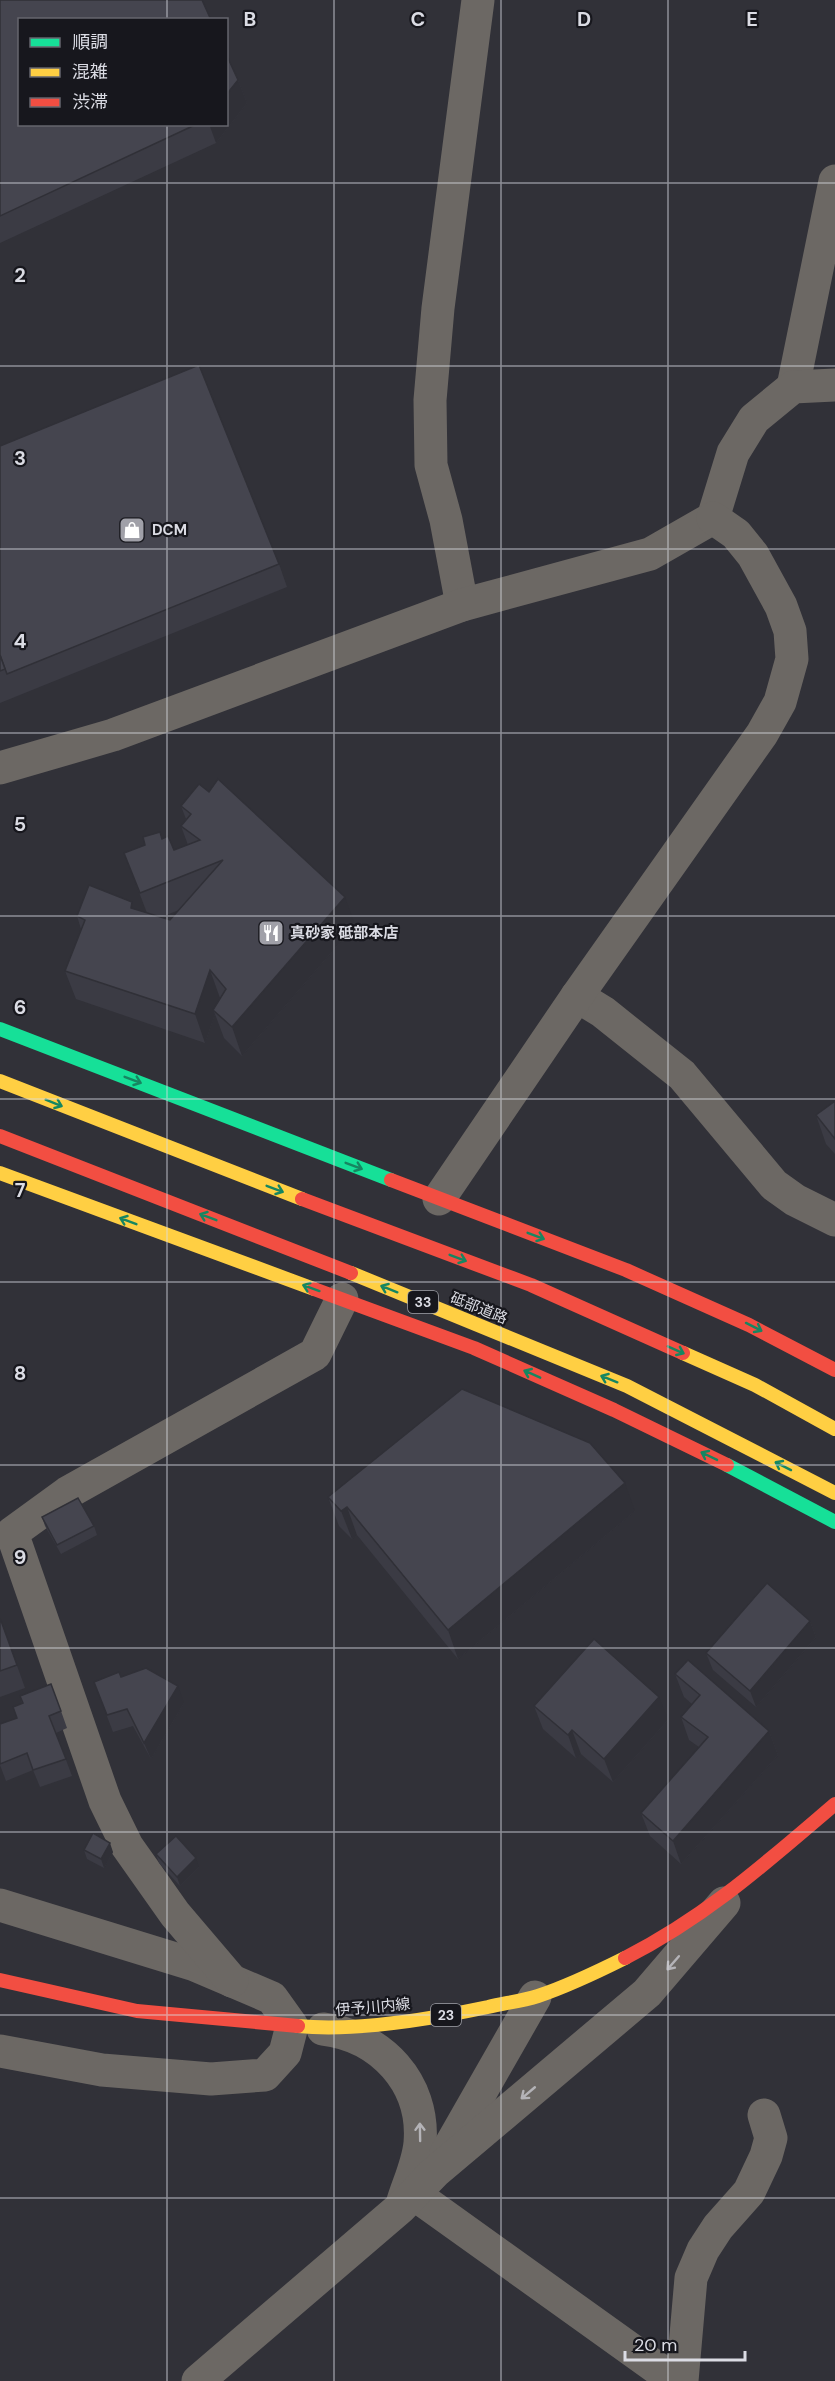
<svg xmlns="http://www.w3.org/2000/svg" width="835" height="2381" font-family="'DM Sans','Noto Sans JP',sans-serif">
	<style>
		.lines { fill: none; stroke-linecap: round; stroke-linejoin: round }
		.street { stroke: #6c6864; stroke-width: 33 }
		.fast { stroke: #16e098; stroke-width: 14 }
		.slow { stroke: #ffcf43; stroke-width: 14 }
		.jam { stroke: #f24e42; stroke-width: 14 }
		.wall { fill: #3b3b44; fill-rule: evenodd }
		.shaded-wall { fill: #303037 }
		.building { fill: #45454f; stroke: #303037; stroke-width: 1.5 }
		.oneway { stroke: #168661 }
		.oneway2 { stroke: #b4b3b7 }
		.grid { fill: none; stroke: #dbdce4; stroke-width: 1.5; stroke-opacity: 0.55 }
		.labels { text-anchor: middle; stroke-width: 4.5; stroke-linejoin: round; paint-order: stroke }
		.shield { fill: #17171d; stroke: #a0a1a8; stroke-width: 1.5 }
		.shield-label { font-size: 14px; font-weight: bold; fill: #dbdce4 }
		.poi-label { font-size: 15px; font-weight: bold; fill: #dbdce4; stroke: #17171d; text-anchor: start }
		.street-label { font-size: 15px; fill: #dbdce4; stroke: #17171d }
		.grid-label { font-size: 20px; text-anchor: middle; font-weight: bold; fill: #dbdce4; stroke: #17171d; stroke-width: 4.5; stroke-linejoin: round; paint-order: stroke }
	</style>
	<rect width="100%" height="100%" fill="#313138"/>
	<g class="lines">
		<!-- street -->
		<g class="street">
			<polyline points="793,387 835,181"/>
			<polyline points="462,605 446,520 431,465 430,400 438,308 478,0"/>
			<polyline points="0,768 113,735 462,605 650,554 713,518 733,453 754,419 793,387 835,385"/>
			<polyline points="577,996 603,1012 682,1075 774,1185 795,1200 835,1220"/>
			<polyline points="439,1199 577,996 762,734 780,702 792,659 790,631 781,606 753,555 736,534 713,518"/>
			<polyline points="0,1905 195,1965 272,1998 292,2026 285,2053 265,2075 211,2079 102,2070 0,2051"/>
			<polyline points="232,1981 175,1914 127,1846 105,1801 12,1533 67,1493 315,1354 342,1299"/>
			<path d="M323,2029C381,2036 425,2083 420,2143C418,2163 409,2182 403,2201"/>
			<polyline points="446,2153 535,1997"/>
			<polyline points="414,2194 675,2381"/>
			<polyline points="198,2381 400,2208 435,2172 647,1993 724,1903"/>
			<polyline points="682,2381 691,2278 703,2250 718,2227 749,2192 766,2156 771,2138 764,2115"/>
		</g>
		<!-- fast -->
		<g class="fast">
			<polyline points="0,1029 391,1180"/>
			<polyline points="727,1465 835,1522"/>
		</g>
		<!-- slow -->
		<g class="slow">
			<polyline points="0,1081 302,1199"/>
			<polyline points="0,1173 314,1289"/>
			<polyline points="351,1273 627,1386 835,1493"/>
			<polyline points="683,1353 755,1385 835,1429"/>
			<path d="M298,2026C357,2032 431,2019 488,2007C505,2003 522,2001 538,1996C568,1986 597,1972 625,1958"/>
		</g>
		<!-- jam -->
		<g class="jam">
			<polyline points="0,1136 351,1273"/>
			<polyline points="391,1180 626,1270 749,1325 835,1370"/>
			<polyline points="302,1199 531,1285 683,1353"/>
			<polyline points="314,1289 474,1348 614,1410 727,1465"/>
			<path d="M625,1958C706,1917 767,1862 835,1804"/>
			<polyline points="0,1980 137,2011 298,2026"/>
		</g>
	</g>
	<!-- wall -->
	<g class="wall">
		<polygon points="0,0 20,124 226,124 238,80 247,103 216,143 0,243"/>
		<polygon points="0,446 279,564 287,587 0,703"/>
		<path d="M181,806L355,925L242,1056L224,1038L215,1014L205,1043L76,999L65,971L81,929L77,916L135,909L147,913L124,853L162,839L174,850L188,845L181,826L186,819ZM179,910L170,920L161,917Z"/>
		<polygon points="835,1101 835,1154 826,1144 816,1115"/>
		<polygon points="328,1497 635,1511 458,1659 357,1535 352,1539 339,1526"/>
		<polygon points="42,1517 94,1526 97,1535 61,1554 45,1526"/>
		<polygon points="0,1618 25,1688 0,1697"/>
		<polygon points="810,1621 816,1637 756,1707 713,1670 706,1653"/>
		<polygon points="675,1674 769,1731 778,1755 681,1864 650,1836 641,1813 699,1747 689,1740 681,1717 692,1704 684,1697"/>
		<polygon points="121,1677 184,1703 151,1759 133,1726 113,1732 94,1682"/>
		<polygon points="20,1696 61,1711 67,1728 56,1733 72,1776 40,1787 33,1770 6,1781 0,1765 0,1724 17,1718 22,1703"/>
		<polygon points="534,1706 668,1720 613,1782 581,1754 576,1758 543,1729"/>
		<polygon points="84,1850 113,1852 104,1868 87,1859"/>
		<polygon points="156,1854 199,1867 180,1886 159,1863"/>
	</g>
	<!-- shaded-wall -->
	<g class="shaded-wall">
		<polygon points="238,80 247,103 216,143 209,124 226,124 226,95"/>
		<polygon points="345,897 355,925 242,1056 232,1027"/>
		<polygon points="210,970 220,998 213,1010 215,1014 205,1043 195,1014"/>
		<polygon points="625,1483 635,1511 458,1659 448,1630"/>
		<polygon points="347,1507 357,1535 352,1539 341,1511"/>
		<polygon points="810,1621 816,1637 756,1707 750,1691"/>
		<polygon points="178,1686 184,1703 151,1759 144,1743"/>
		<polygon points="659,1697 668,1720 613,1782 604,1759"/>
		<polygon points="572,1730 581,1754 576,1758 568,1735"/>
		<polygon points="769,1731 778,1755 681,1864 673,1841"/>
		<polygon points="110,1843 113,1852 104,1868 101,1859"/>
		<polygon points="196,1858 199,1867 180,1886 177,1877"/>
	</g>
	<!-- building -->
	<g class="building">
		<polygon points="0,0 202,0 211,20 20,20 20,124 197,124 0,216"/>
		<polygon points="226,54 238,80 226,95"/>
		<polygon points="199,365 279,564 7,674 0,655 0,446"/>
		<polygon points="0,655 5,669 0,671"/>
		<polygon points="218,779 345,897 232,1027 213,1010 226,989 210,970 195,1014 65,971 85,920 77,916 89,885 132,902 131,908 170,920 223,860 140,893 124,853 145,845 143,837 160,832 162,839 168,836 174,850 200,840 181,826 191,814 181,806 199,784 209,792"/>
		<polygon points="835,1101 835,1139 816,1115"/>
		<polygon points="462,1389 590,1443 625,1483 448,1630 347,1507 341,1511 328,1497"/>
		<polygon points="78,1498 94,1526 57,1545 42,1517"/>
		<polygon points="767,1583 810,1621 750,1691 706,1653"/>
		<polygon points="0,1618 17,1665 0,1671"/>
		<polygon points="594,1639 659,1697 604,1759 572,1730 568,1735 534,1706"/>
		<polygon points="688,1660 769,1731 673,1841 641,1813 708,1737 681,1717 700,1695 675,1674"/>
		<polygon points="146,1668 178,1686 144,1743 127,1709 107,1715 94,1682 119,1672 121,1677"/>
		<polygon points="51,1684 61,1711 49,1716 66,1759 33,1770 27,1753 0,1764 0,1724 17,1718 13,1707 23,1703 20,1696"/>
		<polygon points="93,1833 110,1843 101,1859 84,1850"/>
		<polygon points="176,1836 196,1858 177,1877 156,1854"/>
	</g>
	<!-- one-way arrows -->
	<defs><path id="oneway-shaft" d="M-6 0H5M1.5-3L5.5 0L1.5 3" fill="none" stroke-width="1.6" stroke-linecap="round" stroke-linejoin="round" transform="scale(1.5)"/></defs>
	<g class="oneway">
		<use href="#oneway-shaft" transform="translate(133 1080) rotate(21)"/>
		<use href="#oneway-shaft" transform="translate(54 1103) rotate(22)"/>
		<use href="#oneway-shaft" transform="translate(354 1166) rotate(21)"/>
		<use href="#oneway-shaft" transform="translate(275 1189) rotate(21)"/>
		<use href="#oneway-shaft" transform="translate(208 1217) rotate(-159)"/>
		<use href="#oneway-shaft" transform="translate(128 1221) rotate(-159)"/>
		<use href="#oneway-shaft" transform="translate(536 1236) rotate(21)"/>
		<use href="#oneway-shaft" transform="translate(458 1258) rotate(21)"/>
		<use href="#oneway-shaft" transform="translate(311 1288) rotate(-160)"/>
		<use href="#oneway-shaft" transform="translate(389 1289) rotate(-158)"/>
		<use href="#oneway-shaft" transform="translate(754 1327) rotate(27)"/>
		<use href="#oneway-shaft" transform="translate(676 1350) rotate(24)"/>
		<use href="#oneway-shaft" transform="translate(532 1374) rotate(-156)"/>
		<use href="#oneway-shaft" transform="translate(609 1379) rotate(-158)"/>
		<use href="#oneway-shaft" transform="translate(709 1456) rotate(-154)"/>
		<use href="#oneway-shaft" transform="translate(783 1466) rotate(-153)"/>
	</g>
	<g class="oneway2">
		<use href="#oneway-shaft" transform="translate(673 1963) rotate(131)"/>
		<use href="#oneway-shaft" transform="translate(528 2093) rotate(140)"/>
		<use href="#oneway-shaft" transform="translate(420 2132) rotate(-91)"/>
	</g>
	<!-- grid -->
	<path class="grid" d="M167,0V20M334,0V2381M501,0V2381M668,0V2381M167,124V2381M0,183H835M0,366H835M0,549H835M0,733H835M0,916H835M0,1099H835M0,1282H835M0,1465H835M0,1648H835M0,1832H835M0,2015H835M0,2198H835"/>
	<!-- icons -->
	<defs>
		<g id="shop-square" transform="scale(1.35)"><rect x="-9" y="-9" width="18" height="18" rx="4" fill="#a0a0a8" stroke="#17171d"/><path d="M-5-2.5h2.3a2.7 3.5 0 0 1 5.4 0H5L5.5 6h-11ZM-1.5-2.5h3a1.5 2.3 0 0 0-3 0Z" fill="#fff"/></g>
		<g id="restaurant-square" transform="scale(1.35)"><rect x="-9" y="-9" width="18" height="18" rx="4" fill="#a0a0a8" stroke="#17171d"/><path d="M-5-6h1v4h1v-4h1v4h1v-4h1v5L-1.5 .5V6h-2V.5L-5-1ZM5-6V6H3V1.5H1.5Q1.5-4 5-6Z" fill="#fff"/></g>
	</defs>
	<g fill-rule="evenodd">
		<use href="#shop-square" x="132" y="530"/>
		<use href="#restaurant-square" x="271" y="933"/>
	</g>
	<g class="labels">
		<!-- shield labels -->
		<g class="shield">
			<rect x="408" y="1291" width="30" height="22" rx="4.5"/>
			<rect x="431" y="2004" width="30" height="22" rx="4.5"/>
		</g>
		<g class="shield-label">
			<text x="423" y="1307">33</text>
			<text x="446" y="2020">23</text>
		</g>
		<!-- poi labels -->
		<g class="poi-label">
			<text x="152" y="535">DCM</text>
			<text x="290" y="938">真砂家 砥部本店</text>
		</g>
		<!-- street labels -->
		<g class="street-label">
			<text transform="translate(479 1308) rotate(22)" y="5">砥部道路</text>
			<text transform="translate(373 2007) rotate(-5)" y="5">伊予川内線</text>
		</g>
	</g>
	<g class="grid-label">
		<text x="250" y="26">B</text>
		<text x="418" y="26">C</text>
		<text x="584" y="26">D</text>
		<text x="752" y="26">E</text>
		<text x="20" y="282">2</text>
		<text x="20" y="465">3</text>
		<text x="20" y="648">4</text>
		<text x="20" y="831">5</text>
		<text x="20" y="1014">6</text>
		<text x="20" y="1197">7</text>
		<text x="20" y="1380">8</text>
		<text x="20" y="1564">9</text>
	</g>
	<!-- legend -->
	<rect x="18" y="18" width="210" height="108" fill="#17171d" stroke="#65666d" stroke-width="1.5"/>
	<rect x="30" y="38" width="30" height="9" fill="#16e098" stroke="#65666d" stroke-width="1.5"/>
	<text x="72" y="48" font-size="18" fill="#dbdce4">順調</text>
	<rect x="30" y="68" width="30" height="9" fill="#ffcf43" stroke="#65666d" stroke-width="1.5"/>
	<text x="72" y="78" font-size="18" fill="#dbdce4">混雑</text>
	<rect x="30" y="98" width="30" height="9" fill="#f24e42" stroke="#65666d" stroke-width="1.5"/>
	<text x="72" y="108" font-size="18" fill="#dbdce4">渋滞</text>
	<!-- scale -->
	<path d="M625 2351v9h120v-9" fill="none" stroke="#dbdce4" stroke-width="3"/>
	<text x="634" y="2351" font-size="18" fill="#dbdce4" stroke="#17171d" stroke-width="4.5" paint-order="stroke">20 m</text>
</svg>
